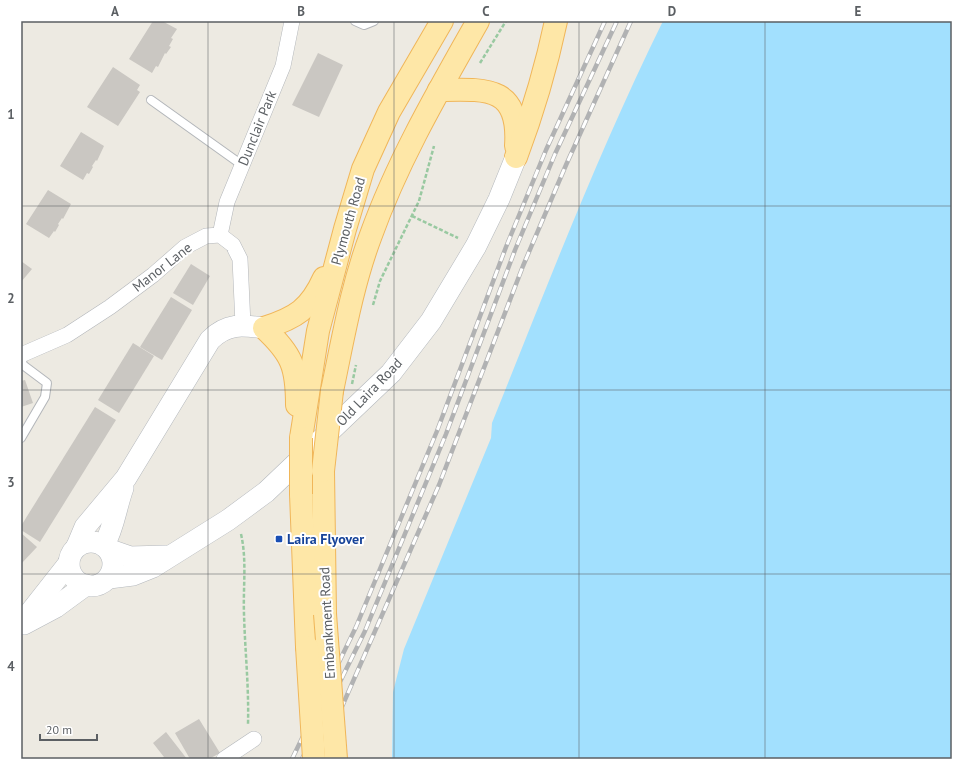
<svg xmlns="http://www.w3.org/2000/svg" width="973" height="780" font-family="'PT Sans',sans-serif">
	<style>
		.water { fill: #a2e0fe }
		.building { fill: #cac7c2 }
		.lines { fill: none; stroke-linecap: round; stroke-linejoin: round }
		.service-casing { stroke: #b3b6ba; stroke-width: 10 }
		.minor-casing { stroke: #b3b6ba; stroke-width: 16 }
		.secondary-casing { stroke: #b4b8bd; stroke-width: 22 }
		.primary-casing { stroke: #f0b659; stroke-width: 24 }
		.path { stroke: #99c9a1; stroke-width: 2.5; stroke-dasharray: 4 2; stroke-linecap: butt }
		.service { stroke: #fff; stroke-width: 8 }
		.minor { stroke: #fff; stroke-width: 15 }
		.secondary { stroke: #fff; stroke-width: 21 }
		.primary { stroke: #fee7a7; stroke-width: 22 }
		.rail-casing { stroke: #b1b2b3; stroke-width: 4.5 }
		.rail { stroke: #fff; stroke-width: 3; stroke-dasharray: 9; stroke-linecap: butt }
		.primary-bridge-casing { stroke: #f0b659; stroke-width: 24; stroke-linecap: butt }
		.path-bridge { stroke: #99c9a1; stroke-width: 2.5; stroke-dasharray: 4 2; stroke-linecap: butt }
		.primary-bridge { stroke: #fee7a7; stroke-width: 22 }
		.grid { fill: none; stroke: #5b5f63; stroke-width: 1; stroke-opacity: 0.55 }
		.transit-dot { fill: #1a4fb4; stroke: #fff; stroke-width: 1.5 }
		.labels { text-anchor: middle; stroke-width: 4; stroke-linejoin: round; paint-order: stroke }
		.street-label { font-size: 14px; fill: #5b5f63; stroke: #fff }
		.transit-label { font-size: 14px; font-weight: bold; fill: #164399; stroke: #fff; text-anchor: start }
		.neatline { fill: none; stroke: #5b5f63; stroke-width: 1.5 }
		.grid-label { font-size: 13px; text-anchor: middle; font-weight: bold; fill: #5b5f63 }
	</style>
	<rect width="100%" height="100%" fill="#edeae2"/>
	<!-- water -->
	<path class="water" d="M663,21H952V759H392L393,692L404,649L491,438L492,423C546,288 599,151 663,21Z"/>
	<!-- building -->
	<g class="building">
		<polygon points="153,21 162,21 177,29 171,38 173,39 169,46 171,47 166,54 165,53 158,67 156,66 152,73 129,59"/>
		<polygon points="318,53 343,65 319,117 292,105"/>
		<polygon points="113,67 140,85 137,90 140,92 118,126 87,107"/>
		<polygon points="81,132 104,146 97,161 96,160 92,166 93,167 89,174 87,173 83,180 60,166"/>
		<polygon points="48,190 71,204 63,219 62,218 58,224 59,225 55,232 54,231 49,238 26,224"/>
		<polygon points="21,261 32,269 21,282"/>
		<polygon points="191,264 210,276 193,305 173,293"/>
		<polygon points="171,297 192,310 162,360 140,347"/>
		<polygon points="133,343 154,356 119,413 98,400"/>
		<polygon points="25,380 33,403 21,407 21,381"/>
		<polygon points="95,407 116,420 40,542 21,530 21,526"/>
		<polygon points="21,533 37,547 21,564"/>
		<polygon points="199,719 220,753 209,759 190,759 175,733"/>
		<polygon points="166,732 187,759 161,759 164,757 153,743"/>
	</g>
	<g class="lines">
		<!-- service casing -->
		<g class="service-casing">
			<g id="service">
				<polyline points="355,21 364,25 374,21"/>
				<polyline points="151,100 242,165"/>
				<polyline points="21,357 23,365 47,383 45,397 21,438"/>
			</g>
		</g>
		<!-- minor casing -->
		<g class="minor-casing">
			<g id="minor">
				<polyline points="220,235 227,202 283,66 292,21"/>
				<polyline points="21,355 67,335 110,307 153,275 185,247 206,236 220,235 233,245 240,259 243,325"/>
				<polyline points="224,759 254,739"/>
			</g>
		</g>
		<!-- secondary casing -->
		<g class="secondary-casing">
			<g id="secondary">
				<circle cx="91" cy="564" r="22"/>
				<path d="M104,545C114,528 116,507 123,488"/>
				<path d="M77,546L85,527L126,478L210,340C227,323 242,325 264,328"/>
				<polyline points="110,550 130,557 166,556"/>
				<polyline points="109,578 133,575 153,567 228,520 266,492 391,373 431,321 476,246 499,199 516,157"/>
				<polyline points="21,624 69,563"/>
				<polyline points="24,624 56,607 86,585"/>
			</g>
		</g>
		<!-- primary casing -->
		<g class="primary-casing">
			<g id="primary">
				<path d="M439,90C487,89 520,86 516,146"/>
				<path d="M516,157C533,112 546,68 556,21"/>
				<path d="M332,391C343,339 352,285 371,235C398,160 439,90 478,21"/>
				<path d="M297,405C297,367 292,354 264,328C296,318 310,309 324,278"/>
				<polyline points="301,438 318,331 345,229 363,169 389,112 442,21"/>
				<polyline points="323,471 325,614"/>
				<polyline points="301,494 307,647"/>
			</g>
		</g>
		<!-- path -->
		<g class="path">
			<polyline points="480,63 506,21"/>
			<polyline points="412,216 458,238"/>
			<polyline points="373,305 380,281 419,201 434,146"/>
			<path d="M241,534C247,560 243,587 244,614C245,651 249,687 248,724"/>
		</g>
		<!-- service -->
		<use href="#service" class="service"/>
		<!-- minor -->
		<use href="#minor" class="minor"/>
		<!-- secondary -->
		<use href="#secondary" class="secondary"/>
		<!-- primary -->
		<use href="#primary" class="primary"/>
		<!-- rail casing -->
		<g class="rail-casing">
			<g id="rail">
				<polyline points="292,759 356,627 437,431 506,247 546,150 605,21"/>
				<polyline points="302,759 365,631 446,434 515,250 555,154 617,21"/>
				<polyline points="319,759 439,485 523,266 566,165 631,21"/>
			</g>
		</g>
		<!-- rail -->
		<use href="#rail" class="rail"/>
		<!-- primary-bridge casing -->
		<g class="primary-bridge-casing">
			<g id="primary-bridge">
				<polyline points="323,471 332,391"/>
				<polyline points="301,494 301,438"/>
				<polyline points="325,614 336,759"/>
				<polyline points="307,647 314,759"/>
			</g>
		</g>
		<!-- path-bridge -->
		<polyline class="path-bridge" points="352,384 356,365"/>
		<!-- primary-bridge -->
		<use href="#primary-bridge" class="primary-bridge"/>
	</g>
	<!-- grid -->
	<path class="grid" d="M208,21V759M394,21V759M579,21V759M765,21V759M21,206H952M21,390H952M21,574H952"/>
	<!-- markers -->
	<rect class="transit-dot" x="275" y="535" width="8" height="8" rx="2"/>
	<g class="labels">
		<!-- street labels -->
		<g class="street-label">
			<text transform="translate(257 128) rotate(-68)" y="5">Dunclair Park</text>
			<text transform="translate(348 221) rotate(-74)" y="5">Plymouth Road</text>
			<text transform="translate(162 267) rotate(-38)" y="5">Manor Lane</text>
			<text transform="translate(369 392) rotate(-46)" y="5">Old Laira Road</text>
			<text transform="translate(327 623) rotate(-93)" y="5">Embankment Road</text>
		</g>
		<!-- transit labels -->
		<g class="transit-label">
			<text x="287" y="544">Laira Flyover</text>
		</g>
	</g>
	<!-- border -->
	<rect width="973" height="780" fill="none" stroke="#ffffff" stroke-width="44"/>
	<!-- scale -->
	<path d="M40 734v6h57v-6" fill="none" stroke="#5b5f63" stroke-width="2"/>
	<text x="46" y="734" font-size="12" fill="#5b5f63" stroke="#ffffff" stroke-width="3" paint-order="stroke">20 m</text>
	<rect x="22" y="22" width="929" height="736" class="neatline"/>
	<g class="grid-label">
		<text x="115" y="16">A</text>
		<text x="301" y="16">B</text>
		<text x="486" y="16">C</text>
		<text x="672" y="16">D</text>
		<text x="858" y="16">E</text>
		<text x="11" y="119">1</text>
		<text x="11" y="303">2</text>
		<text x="11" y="487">3</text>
		<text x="11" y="671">4</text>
	</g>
</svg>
